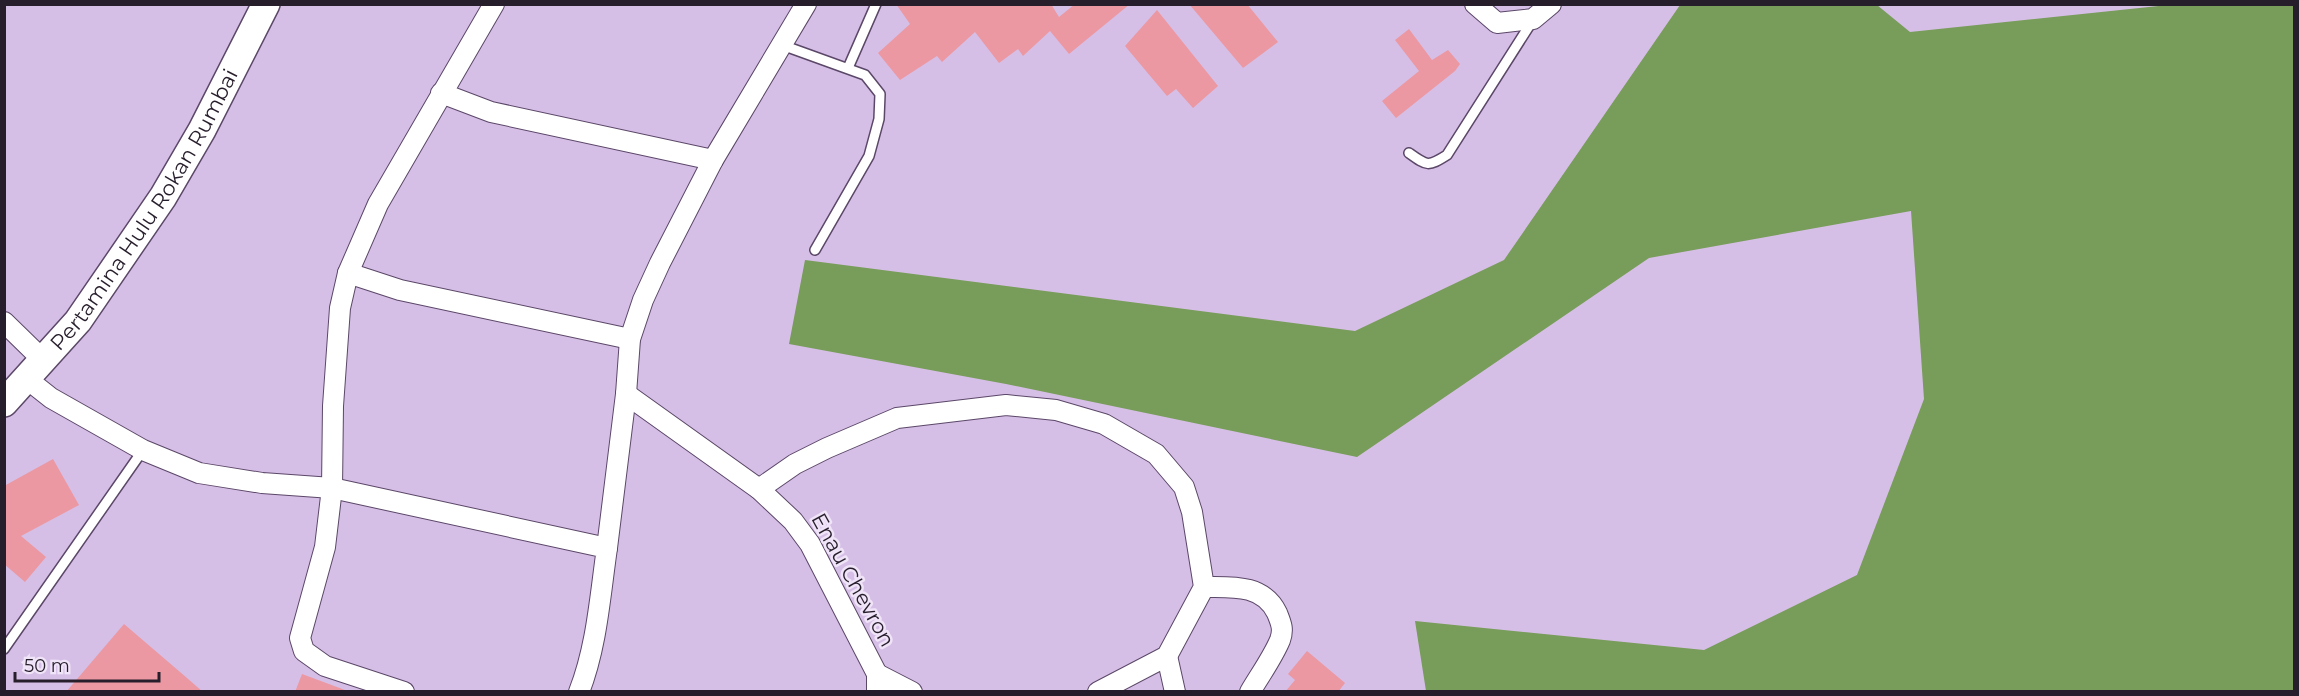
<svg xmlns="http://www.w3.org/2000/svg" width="2299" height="696" font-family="Montserrat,sans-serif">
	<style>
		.forest { fill: #789c5a }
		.building { fill: #eb98a2 }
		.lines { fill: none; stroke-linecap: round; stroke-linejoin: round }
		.lane-casing { stroke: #5b4768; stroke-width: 12 }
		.street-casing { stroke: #5b4768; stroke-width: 22 }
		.secondary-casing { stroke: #5b4768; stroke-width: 30 }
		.lane { stroke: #fff; stroke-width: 9 }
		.street { stroke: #fff; stroke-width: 20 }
		.secondary { stroke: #fff; stroke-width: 27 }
		.labels { text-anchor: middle; stroke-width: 5; stroke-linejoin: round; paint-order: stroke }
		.street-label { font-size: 21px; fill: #271e2c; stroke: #f0e4f8 }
	</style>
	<rect width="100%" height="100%" fill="#d6bfe6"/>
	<!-- forest -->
	<polygon class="forest" points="1680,5 1877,5 1910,32 2168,5 2294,5 2294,691 1426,691 1415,621 1704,650 1857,575 1924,399 1911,211 1649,258 1357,457 1006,384 789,344 805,260 1355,331 1504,260"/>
	<!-- building -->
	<g class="building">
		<polygon points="896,4 1051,4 1059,17 1075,4 1130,4 1069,54 1050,31 1023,56 1018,49 999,63 975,32 942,62 937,56 900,80 878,53 910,24"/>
		<polygon points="1189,4 1247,4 1278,42 1243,68"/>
		<polygon points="1157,10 1218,86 1193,108 1176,89 1167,96 1125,46"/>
		<polygon points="1409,29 1432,60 1448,50 1460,64 1455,71 1396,118 1382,101 1419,71 1395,40"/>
		<polygon points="53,459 79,505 21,536 46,557 25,582 4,564 4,486"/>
		<polygon points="124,624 187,678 203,692 66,692"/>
		<polygon points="1307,651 1345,683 1338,692 1285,692 1295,680 1288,674"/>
		<polygon points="302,674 345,690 345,692 295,692"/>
	</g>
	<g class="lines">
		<!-- lane casing -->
		<g class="lane-casing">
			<g id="lane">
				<polyline points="782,45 865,75 880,94 879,119 869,156 815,250"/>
				<polyline points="848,68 876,4"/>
				<path d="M1409,153C1427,166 1428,167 1447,155L1533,20"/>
				<polyline points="4,649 143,450"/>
			</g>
		</g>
		<!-- street casing -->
		<g class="street-casing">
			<g id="street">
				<polyline points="1475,4 1497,23 1533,19 1551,4"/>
				<polyline points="441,93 491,112 713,160"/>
				<polyline points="348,273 400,290 630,339"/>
				<polyline points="4,322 43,360"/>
				<path d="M27,379L51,398L143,450L199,473L262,483L332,488L607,548C600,596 597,646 579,692"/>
				<polyline points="626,394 759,489 793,521 810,544 877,674 877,692"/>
				<polyline points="759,489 795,464 827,448 897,418 1006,405 1056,410 1104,424 1156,454 1184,487 1192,512 1204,587 1167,656 1098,692"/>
				<polyline points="607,548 626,394 630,339 643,300 660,263 713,160 806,4"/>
				<path d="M1204,587C1232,587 1263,584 1277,613C1281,623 1284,629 1280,640C1273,657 1260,675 1250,692"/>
				<polyline points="1167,656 1175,692"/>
				<polyline points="877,674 912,692"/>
				<polyline points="404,692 325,666 304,651 300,638 325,547 332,488 333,406 340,308 348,273 378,204 494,4"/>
			</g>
		</g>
		<!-- secondary casing -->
		<g class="secondary-casing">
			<g id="secondary">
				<path id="s1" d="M4,403L78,321L163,197L202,130L266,4"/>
			</g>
		</g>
		<!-- lane -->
		<use href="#lane" class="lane"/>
		<!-- street -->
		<use href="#street" class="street"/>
		<!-- secondary -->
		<use href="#secondary" class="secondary"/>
	</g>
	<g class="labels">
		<!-- street labels -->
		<g class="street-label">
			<text dy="7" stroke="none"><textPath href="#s1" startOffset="240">Pertamina Hulu Rokan Rumbai</textPath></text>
			<text transform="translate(853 580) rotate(61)" y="7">Enau Chevron</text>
		</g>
	</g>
	<!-- border -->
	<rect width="2299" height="696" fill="none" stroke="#271e2c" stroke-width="12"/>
	<!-- scale -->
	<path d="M15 672v9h144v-9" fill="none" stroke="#271e2c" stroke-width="3"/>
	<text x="24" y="672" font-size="18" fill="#271e2c" stroke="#f0e4f8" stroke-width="4.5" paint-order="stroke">50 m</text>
</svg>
